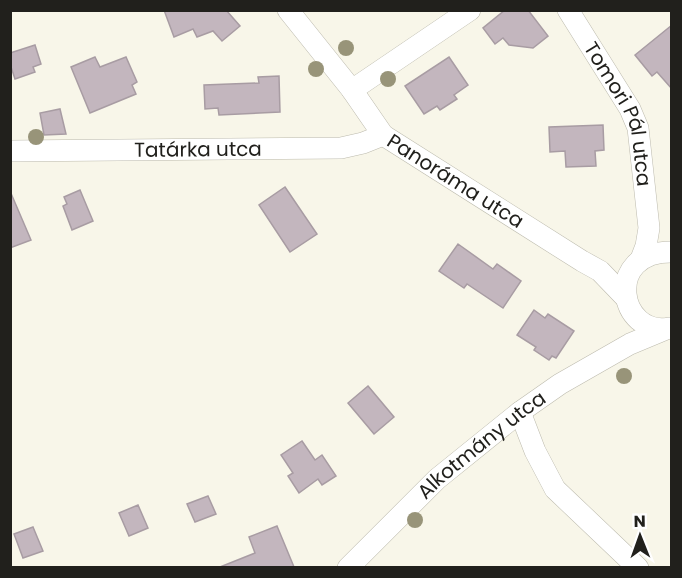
<svg xmlns="http://www.w3.org/2000/svg" width="682" height="578" font-family="Poppins,sans-serif">
	<style>
		.building { fill: #c3b6be; stroke: #a89ca3; stroke-width: 1.5 }
		.lines { fill: none; stroke-linecap: round; stroke-linejoin: round }
		.minor-casing { stroke: #bcbaad; stroke-width: 22 }
		.minor { stroke: #fff; stroke-width: 21 }
		.tree { fill: #989479 }
		.labels { text-anchor: middle; stroke-width: 5; stroke-linejoin: round; paint-order: stroke }
		.street-label { font-size: 20px; fill: #21201c; stroke: #fff }
	</style>
	<rect width="100%" height="100%" fill="#f8f6e9"/>
	<!-- building -->
	<g class="building">
		<polygon points="164,10 226,10 240,26 222,41 213,31 197,37 193,29 174,37"/>
		<polygon points="505,10 528,10 548,36 533,48 509,45 503,38 495,44 483,28"/>
		<polygon points="672,25 672,89 657,72 652,76 635,55"/>
		<polygon points="35,45 41,64 33,67 35,72 15,79 10,64 10,53"/>
		<polygon points="95,57 100,67 126,57 137,82 132,85 136,94 90,113 71,67"/>
		<polygon points="449,57 468,85 454,95 457,99 440,110 437,106 424,114 405,86"/>
		<polygon points="279,76 280,112 219,115 218,108 205,109 204,85 259,83 258,77"/>
		<polygon points="60,109 66,134 44,135 40,113"/>
		<polygon points="603,125 604,150 595,151 596,166 566,167 565,151 550,152 549,127"/>
		<polygon points="285,187 317,234 290,252 259,205"/>
		<polygon points="80,190 93,221 72,230 63,206 67,204 64,197"/>
		<polygon points="10,191 31,240 10,248"/>
		<polygon points="458,244 493,269 497,264 521,281 503,308 467,284 464,288 439,271"/>
		<polygon points="534,310 545,318 548,314 574,331 556,358 552,356 549,360 534,350 536,347 517,335"/>
		<polygon points="368,386 394,417 374,434 348,403"/>
		<polygon points="302,441 315,460 322,455 336,476 322,485 318,479 299,493 288,476 293,473 281,455"/>
		<polygon points="208,496 216,514 195,522 187,504"/>
		<polygon points="138,505 148,528 129,536 119,513"/>
		<polygon points="277,526 294,567 220,567 255,553 249,537"/>
		<polygon points="33,527 43,551 23,558 14,534"/>
	</g>
	<g class="lines">
		<!-- minor casing -->
		<g class="minor-casing">
			<g id="minor">
				<path id="s1" d="M288,10L352,90L383,135L582,261L600,271L626,298"/>
				<path id="s2" d="M568,10L630,109L638,128L649,228L646,246L641,259"/>
				<polyline points="352,90 470,10"/>
				<path id="s3" d="M10,151L341,148L363,143L383,135"/>
				<path d="M669,328C619,337 603,251 672,252"/>
				<polyline points="520,412 535,451 555,489 638,568"/>
				<path id="s4" d="M348,568L437,479L520,412L560,384L630,344L666,329"/>
			</g>
		</g>
		<!-- minor -->
		<use href="#minor" class="minor"/>
	</g>
	<!-- trees -->
	<g class="tree">
		<circle cx="346" cy="48" r="8"/>
		<circle cx="316" cy="69" r="8"/>
		<circle cx="388" cy="79" r="8"/>
		<circle cx="36" cy="137" r="8"/>
		<circle cx="624" cy="376" r="8"/>
		<circle cx="415" cy="520" r="8"/>
	</g>
	<g class="labels">
		<!-- street labels -->
		<g class="street-label">
			<text dy="7" stroke="none"><textPath href="#s2" startOffset="118">Tomori Pál utca</textPath></text>
			<text dy="7" stroke="none"><textPath href="#s3" startOffset="188">Tatárka utca</textPath></text>
			<text dy="7" stroke="none"><textPath href="#s1" startOffset="243">Panoráma utca</textPath></text>
			<text dy="7" stroke="none"><textPath href="#s4" startOffset="182">Alkotmány utca</textPath></text>
		</g>
	</g>
	<!-- border -->
	<rect width="682" height="578" fill="none" stroke="#21201c" stroke-width="24"/>
	<!-- north arrow -->
	<g transform="translate(640 536) rotate(359)" stroke="#ffffff" stroke-width="4.5" paint-order="stroke">
	<path d="M0-4.5L10 22L0 15L-10 22Z" fill="#21201c"/>
	<text y="-9" font-size="16" font-weight="bold" text-anchor="middle" fill="#21201c">N</text>
	</g>
</svg>
